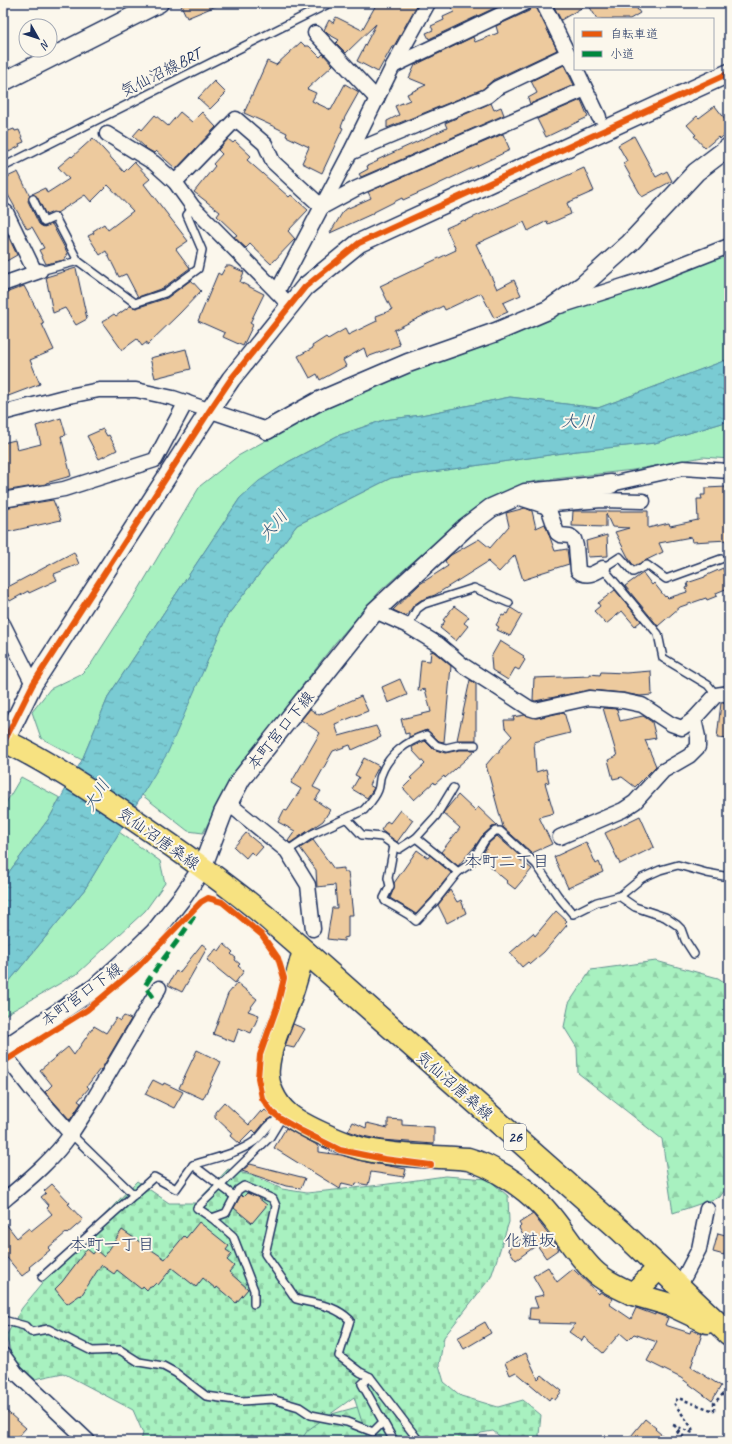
<svg xmlns="http://www.w3.org/2000/svg" width="732" height="1444" font-family="Caveat,'Klee One',sans-serif">
	<style>
		.grass { fill: #a8f1c0; stroke: #62908f }
		.forest { fill: url(#forest-firs); stroke: #62908f }
		.cemetery { fill: url(#cemetery-stones); stroke: #62908f }
		.water { fill: url(#water-ripples); stroke: #548da4 }
		.building { fill: #edca9e; stroke: #1b2f5e }
		.lines { fill: none; stroke-linecap: round; stroke-linejoin: round }
		.service-casing { stroke: #1b2f5e; stroke-width: 10 }
		.minor-casing { stroke: #1b2f5e; stroke-width: 17 }
		.tertiary-casing { stroke: #1b2f5e; stroke-width: 21 }
		.primary-casing { stroke: #1b2f5e; stroke-width: 25 }
		.path { stroke: #1b2f5e; stroke-width: 2.5; stroke-dasharray: 3 3; stroke-linecap: butt }
		.service { stroke: #fbf7ec; stroke-width: 7 }
		.minor { stroke: #fbf7ec; stroke-width: 14 }
		.tertiary { stroke: #fbf7ec; stroke-width: 18 }
		.primary { stroke: #f7e281; stroke-width: 22 }
		.quiet { stroke: #00873e; stroke-width: 5; stroke-dasharray: 10 5; stroke-linecap: butt }
		.cycleway-casing { stroke: #fbf7ec; stroke-width: 8 }
		.cycleway { stroke: #e8590c; stroke-width: 6 }
		.labels { text-anchor: middle; stroke-width: 4; stroke-linejoin: round; paint-order: stroke }
		.shield { fill: #fbf7ec; stroke: #5e6b89; stroke-width: 1 }
		.shield-label { font-size: 15px; font-weight: bold; fill: #1b2f5e }
		.street-label { font-size: 16px; fill: #1b2f5e; stroke: #fbf7ec }
		.water-label { font-size: 17px; font-style: italic; fill: #33567b; stroke: #fbf7ec }
		.neighbourhood-label { font-size: 17px; fill: #1b2f5e; stroke: #fbf7ec }
	</style>
	<defs>
		<pattern id="forest-firs" width="22" height="20" patternUnits="userSpaceOnUse"><rect width="22" height="20" fill="#a8f1c0"/><path d="M5 1l3.5 6h-7zM16 11l3.5 6h-7z" fill="#90cfa7"/></pattern>
		<pattern id="cemetery-stones" width="16" height="16" patternUnits="userSpaceOnUse"><rect width="16" height="16" fill="#a8f1c0"/><path d="M2 7V4a2 2 0 0 1 4 0v3zM10 15v-3a2 2 0 0 1 4 0v3z" fill="#90cfa7"/></pattern>
		<pattern id="water-ripples" width="26" height="14" patternUnits="userSpaceOnUse"><rect width="26" height="14" fill="#7acbd3"/><path d="M2 4q2-2 4 0t4 0M15 11q2-2 4 0t4 0" fill="none" stroke="#63a5ae"/></pattern>
	</defs>
	<rect width="100%" height="100%" fill="#fbf7ec"/>
	<filter id="ink" filterUnits="userSpaceOnUse"><feTurbulence type="fractalNoise" baseFrequency=".025" numOctaves="2"/><feDisplacementMap in="SourceGraphic" scale="8" xChannelSelector="R" yChannelSelector="G"/><feConvolveMatrix kernelMatrix="1 2 1 2 8 2 1 2 1" color-interpolation-filters="sRGB"/></filter>
	<g filter="url(#ink)">
		<!-- grass -->
		<g class="grass">
			<polygon points="729,248 729,359 598,408 510,397 421,415 384,420 337,436 288,462 240,498 109,695 82,760 41,738 32,712 50,689 81,674 91,664 133,599 200,486 238,456 304,419 392,377 471,344 572,309"/>
			<polygon points="729,421 729,459 703,457 633,470 536,481 483,507 450,529 380,591 335,643 232,777 203,833 188,831 142,795 208,659 227,616 297,525 391,478 577,451 655,443"/>
			<polygon points="21,777 60,798 50,817 3,880 3,808"/>
			<polygon points="119,832 160,861 165,883 145,911 78,973 3,1016 3,989 85,889"/>
		</g>
		<!-- forest -->
		<g class="forest">
			<polygon points="656,961 718,978 729,985 729,1184 720,1197 673,1213 662,1139 578,1073 577,1048 564,1027 569,1003 591,970"/>
			<polygon points="408,1393 436,1438 486,1441 234,1441"/>
		</g>
		<!-- cemetery -->
		<polygon class="cemetery" points="228,1169 254,1176 282,1189 307,1193 381,1185 445,1176 488,1179 508,1196 509,1222 491,1277 444,1337 439,1365 444,1382 461,1396 498,1407 523,1400 541,1415 539,1435 542,1441 503,1441 502,1438 493,1431 481,1433 472,1441 368,1441 354,1397 308,1430 300,1441 141,1441 143,1433 133,1410 63,1373 35,1379 13,1360 6,1336 22,1308 59,1263 137,1181 169,1203 196,1203"/>
		<!-- water -->
		<polygon class="water" points="729,359 729,421 655,443 577,451 391,478 297,525 227,616 168,752 85,889 3,989 3,880 50,817 82,760 109,695 240,498 259,481 288,462 337,436 384,420 421,415 510,397 598,408"/>
		<!-- building -->
		<g class="building">
			<polygon points="180,3 223,3 187,18"/>
			<polygon points="377,3 418,3 394,46 393,45 378,72 357,61 376,24 346,53 336,43 339,40 328,34 324,30 329,20 333,23 336,17 362,30"/>
			<polygon points="450,3 505,3 429,39 426,33 433,30 431,26 444,20 443,17 454,12"/>
			<polygon points="533,3 535,3 557,50 493,80 483,89 387,128 387,121 399,115 395,106 410,100 407,94 426,85 409,78 415,65 473,37 475,42 498,33 496,26 529,11 532,7"/>
			<polygon points="552,3 633,3 640,13 630,19 597,19 588,4 561,20"/>
			<polygon points="301,42 305,46 309,46 320,57 323,54 333,65 307,89 316,93 312,101 331,110 345,84 359,92 345,117 341,127 343,128 322,173 302,163 309,147 286,136 287,133 277,128 244,113 267,61 276,65"/>
			<polygon points="564,65 574,85 530,104 528,98 537,93 531,81"/>
			<polygon points="214,81 226,93 210,109 198,98"/>
			<polygon points="581,100 588,117 546,137 537,119"/>
			<polygon points="491,103 494,110 501,107 504,115 361,177 359,174 368,169 367,166 378,161 377,160 447,128 445,123"/>
			<polygon points="715,106 729,124 729,126 727,132 720,139 718,137 705,148 694,136 696,135 687,125 697,116 699,118"/>
			<polygon points="180,112 192,122 202,112 216,127 176,169 156,151 154,153 147,149 133,136 140,128 142,130 155,115 168,126"/>
			<polygon points="14,129 15,131 19,130 24,142 19,144 20,146 9,152 8,150 3,152 3,133"/>
			<polygon points="503,134 510,150 428,189 403,200 402,198 374,212 374,213 330,233 344,210 371,198 368,192"/>
			<polygon points="634,136 656,177 667,171 672,181 642,197 623,163 627,161 618,145"/>
			<polygon points="93,138 124,172 134,162 150,179 144,184 188,241 176,249 190,268 163,288 138,297 126,274 119,277 106,251 100,255 88,236 94,233 93,231 104,224 108,230 133,211 108,185 91,202 85,195 57,213 53,212 46,215 37,197 32,194 45,188 47,193 69,179 58,167 71,156 72,157"/>
			<polygon points="228,139 233,143 235,141 251,156 247,160 263,174 289,197 291,195 308,210 288,231 295,239 271,264 250,244 246,248 234,237 237,235 217,216 220,212 194,192 215,166 213,164 222,154 218,150"/>
			<polygon points="584,168 594,191 567,203 571,214 548,224 547,221 528,231 524,222 476,244 497,289 514,280 521,295 503,303 508,312 494,318 481,293 445,310 443,306 394,330 400,345 367,357 364,348 343,360 346,366 320,380 317,374 310,378 298,356 313,348 312,346 326,337 328,339 345,329 348,335 377,321 376,316 392,310 380,286 456,250 446,228 464,220 465,221"/>
			<polygon points="18,172 30,196 28,201 39,224 44,227 52,224 68,254 64,260 46,264 39,250 44,248 32,227 27,229 3,186 3,179"/>
			<polygon points="3,225 17,255 3,263"/>
			<polygon points="226,266 230,266 244,272 240,282 264,294 250,323 253,325 243,346 223,337 225,333 198,321 218,273 221,275"/>
			<polygon points="76,268 87,319 76,325 65,308 53,313 46,277"/>
			<polygon points="191,280 201,291 180,313 147,345 147,342 142,346 137,339 122,350 102,322 114,314 116,316 130,306 136,308 167,298"/>
			<polygon points="24,286 44,323 42,324 54,350 30,360 40,384 3,398 3,294"/>
			<polygon points="186,349 191,369 155,378 150,358"/>
			<polygon points="61,418 66,435 61,436 71,476 46,483 46,484 4,491 3,486 3,443 15,440 17,450 41,444 36,426"/>
			<polygon points="103,429 107,436 109,435 117,450 99,459 87,436"/>
			<polygon points="727,487 728,508 726,508 728,540 692,542 691,537 659,543 663,552 634,566 629,559 615,532 629,528 612,527 606,514 606,527 572,526 573,511 648,511 648,528 669,523 670,526 698,520 697,499 702,499 701,495 705,495 705,488"/>
			<polygon points="53,500 61,520 3,533 3,508"/>
			<polygon points="525,508 532,511 536,528 545,524 555,551 567,549 569,564 537,574 538,575 523,580 515,555 499,572 488,562 489,561 435,595 421,600 414,605 406,616 393,610 420,584 448,566 445,561 451,555 479,539 490,548 509,526 506,513"/>
			<polygon points="607,535 608,556 588,557 586,541"/>
			<polygon points="74,552 79,564 54,574 57,580 29,593 28,591 10,601 4,589"/>
			<polygon points="723,568 724,572 729,570 728,588 716,593 717,596 707,600 706,598 680,607 658,626 625,586 643,573 652,585 654,583 665,597 666,596 668,598 687,592 686,588 688,587 687,583 705,577 705,576"/>
			<polygon points="615,590 641,621 635,626 622,611 606,624 594,611 600,606 598,603"/>
			<polygon points="454,606 469,617 464,623 468,626 456,641 440,628 445,621 443,620"/>
			<polygon points="511,608 522,615 510,636 497,630 499,627 496,625 502,615 504,616 506,613 508,614"/>
			<polygon points="500,641 524,656 523,658 525,660 519,670 515,668 508,680 492,670 491,657"/>
			<polygon points="431,651 434,652 451,666 444,742 439,741 427,730 409,737 409,733 405,734 401,719 431,712 425,689 418,691 421,660 430,661"/>
			<polygon points="651,671 652,695 640,696 624,693 590,690 535,701 533,700 534,678 590,676 590,674 600,675 601,672 626,673"/>
			<polygon points="400,679 407,695 388,703 382,687"/>
			<polygon points="470,680 476,684 476,740 457,740"/>
			<polygon points="361,696 368,711 335,724 339,736 376,726 381,737 352,750 350,745 333,751 313,787 321,791 315,800 330,810 323,821 290,843 288,841 295,831 278,822 284,810 287,811 301,789 291,783 320,733 301,720 310,709 319,715"/>
			<polygon points="729,702 729,739 717,738 721,703"/>
			<polygon points="603,708 617,709 620,721 643,716 652,722 656,738 645,740 656,766 635,787 622,777 613,779 608,760 617,756"/>
			<polygon points="564,712 570,733 534,742 536,772 546,769 549,782 545,783 554,813 539,817 552,844 532,853 503,827 486,765 496,753 499,753 499,750 512,736 505,728 504,720 514,720 513,717 525,715 537,718"/>
			<polygon points="425,741 433,749 445,753 460,750 476,750 445,778 444,776 435,784 434,782 414,800 403,788 412,779 410,778 425,764 413,751 412,747"/>
			<polygon points="364,758 379,766 369,785 374,788 367,798 352,789 359,777 355,775"/>
			<polygon points="458,795 475,811 478,807 498,826 492,827 482,836 476,845 458,866 441,852 460,828 443,813"/>
			<polygon points="400,810 413,820 397,842 381,830 387,821 390,823"/>
			<polygon points="640,816 654,847 620,864 605,833"/>
			<polygon points="246,833 263,847 255,856 251,852 246,858 234,847"/>
			<polygon points="497,836 522,858 519,859 532,869 515,889 506,882 507,881 489,866 494,860 484,852 489,843"/>
			<polygon points="313,840 334,869 344,868 344,872 348,872 353,915 348,915 348,937 344,938 344,941 327,939 332,908 337,908 335,885 317,887 316,870 300,848"/>
			<polygon points="586,842 596,864 599,862 603,872 568,888 554,857"/>
			<polygon points="417,850 428,858 430,855 451,873 431,898 416,914 390,898 394,888 394,883"/>
			<polygon points="450,890 457,902 461,900 466,913 447,923 438,905"/>
			<polygon points="556,911 567,921 565,923 567,925 544,952 530,964 528,962 522,967 510,953 533,933 535,936"/>
			<polygon points="202,944 207,948 182,992 168,985 176,971 179,973"/>
			<polygon points="224,944 233,952 231,954 236,958 235,960 240,964 238,966 244,971 235,983 207,960 216,949 219,951"/>
			<polygon points="237,983 257,999 248,1011 259,1015 251,1033 239,1028 234,1042 213,1034 228,994"/>
			<polygon points="124,1016 131,1019 101,1070 100,1069 87,1086 89,1088 78,1101 81,1103 70,1120 45,1092 52,1085 40,1070 68,1047 74,1055 94,1026 106,1033 116,1018 120,1021"/>
			<polygon points="293,1024 305,1029 294,1048 285,1046"/>
			<polygon points="197,1050 221,1062 203,1099 179,1088"/>
			<polygon points="153,1080 163,1085 164,1083 183,1092 174,1108 145,1094"/>
			<polygon points="224,1102 249,1125 261,1111 262,1113 265,1110 273,1117 265,1122 256,1133 253,1130 239,1144 230,1136 232,1133 215,1117 215,1112"/>
			<polygon points="388,1119 402,1120 402,1125 434,1127 434,1144 382,1140 363,1136 348,1131 353,1122 366,1128 367,1123 388,1128"/>
			<polygon points="286,1128 317,1145 317,1146 319,1147 319,1152 341,1155 366,1162 406,1169 404,1177 371,1172 368,1185 356,1183 355,1186 342,1183 340,1189 274,1148"/>
			<polygon points="250,1164 305,1178 301,1188 286,1186 242,1171"/>
			<polygon points="52,1184 70,1203 68,1204 83,1220 67,1234 66,1233 48,1248 50,1250 29,1267 31,1269 22,1276 3,1253 3,1220 17,1238 29,1228 31,1231 52,1214 47,1208 49,1206 41,1197 46,1193 44,1191"/>
			<polygon points="247,1193 257,1197 267,1205 252,1223 234,1208 241,1195 243,1197"/>
			<polygon points="533,1214 559,1249 546,1258 537,1245 516,1260 508,1249 524,1237 519,1228 521,1226 519,1223"/>
			<polygon points="199,1222 229,1246 226,1250 232,1254 227,1260 234,1266 229,1272 248,1289 236,1303 217,1287 216,1289 203,1278 196,1287 172,1268 158,1285 156,1283 152,1287 150,1286 147,1290 143,1286 141,1289 117,1270 114,1274 101,1265 81,1296 80,1295 67,1304 55,1289 62,1282 87,1249 93,1254 96,1250 104,1257 122,1230 165,1259 184,1236 186,1238"/>
			<polygon points="718,1233 729,1236 724,1255 713,1252"/>
			<polygon points="548,1267 557,1282 573,1269 599,1294 600,1292 613,1299 609,1304 631,1319 636,1308 655,1315 655,1313 668,1318 665,1325 690,1333 691,1330 702,1334 691,1367 721,1386 712,1401 681,1378 647,1361 657,1342 634,1334 628,1340 620,1333 603,1353 584,1337 582,1341 569,1332 575,1324 538,1323 539,1320 529,1319 530,1308 538,1308 534,1297 544,1295 533,1276"/>
			<polygon points="485,1322 491,1333 464,1349 457,1338"/>
			<polygon points="526,1353 538,1379 542,1375 562,1391 555,1400 551,1397 549,1400 516,1372 510,1375 505,1363"/>
			<polygon points="3,1408 26,1428 14,1441 11,1441 3,1434"/>
			<polygon points="645,1419 656,1428 655,1429 669,1441 627,1441"/>
		</g>
		<g class="lines">
			<!-- service casing -->
			<g class="service-casing">
				<g id="service">
					<polyline points="3,167 330,3"/>
					<polyline points="33,199 44,222 55,217 78,261 135,303 165,293 198,269 202,250 187,215 193,207"/>
					<polyline points="40,271 78,261"/>
					<polyline points="408,626 417,609 424,604 474,588 509,603"/>
					<polyline points="716,695 708,685 663,658 658,634 603,568 620,557 633,572 647,565 666,579 721,559"/>
					<polyline points="453,788 436,816 416,838 458,872"/>
					<polyline points="347,819 362,835 382,837 399,849 416,838"/>
					<polyline points="394,846 388,878 390,886 384,898 385,901 409,915 416,921 435,901 458,872 470,864 485,840 495,831 500,831 536,864 558,896 573,914 597,902 620,896 642,878 660,870 678,865 707,873 729,877"/>
					<path d="M287,851L312,834L364,810C369,804 375,798 378,790C380,785 379,779 381,775C388,755 407,741 426,735L436,745L446,748L459,745H475"/>
					<polyline points="619,896 635,907 665,917 677,925 681,929 685,940 694,954"/>
					<polyline points="71,1134 134,1195"/>
					<path d="M193,1165C214,1158 237,1154 255,1141C266,1132 266,1123 281,1119"/>
					<polyline points="212,1218 197,1208 270,1137 281,1119 286,1115"/>
					<polyline points="42,1277 154,1177 176,1189 193,1165 234,1196"/>
					<path d="M254,1304V1290L233,1236L212,1218L226,1213L238,1190L244,1186L273,1199L276,1206L265,1254L296,1299C317,1305 333,1304 350,1320L339,1356L360,1372L370,1377L419,1441"/>
					<polyline points="3,1320 25,1326 31,1332 48,1329 92,1351 120,1350 139,1362 163,1366 176,1373 206,1396 242,1401 272,1399 299,1407 311,1415 347,1422 373,1432 383,1422"/>
					<polyline points="370,1377 362,1384 394,1441"/>
				</g>
			</g>
			<!-- minor casing -->
			<g class="minor-casing">
				<g id="minor">
					<polyline points="543,3 575,68"/>
					<polyline points="315,33 377,99"/>
					<polyline points="393,66 525,3"/>
					<polyline points="576,69 599,117"/>
					<polyline points="107,134 154,163 175,182 193,207 277,292"/>
					<polyline points="350,153 487,96 497,88 568,54"/>
					<polyline points="175,182 236,119 265,144 273,162 322,207 357,188 585,89"/>
					<polyline points="6,212 35,272"/>
					<polyline points="3,284 40,271"/>
					<polyline points="290,306 277,292 350,153 393,66 428,3"/>
					<polyline points="560,306 642,280 729,246"/>
					<polyline points="3,413 64,397 99,390 136,390 173,398 267,430"/>
					<polyline points="611,484 683,468 729,471"/>
					<path d="M517,497L545,506L549,510L557,533L560,535L570,536L574,539L576,546L578,571C587,578 595,573 603,568"/>
					<polyline points="3,500 64,489 155,460 186,402"/>
					<polyline points="541,505 602,500 643,501"/>
					<polyline points="375,611 408,626 439,645 464,666 529,708 535,710 589,698 623,701 642,705 671,724 682,728 694,719 716,695 729,693"/>
					<polyline points="3,624 33,684"/>
					<polyline points="228,803 287,851 308,885 313,929"/>
					<polyline points="560,837 623,810 635,802 663,771 689,756 698,747 698,737 694,719"/>
					<path d="M3,1053L31,1089L71,1134C53,1160 27,1181 3,1201"/>
					<polyline points="71,1134 92,1102 159,988"/>
					<polyline points="679,1287 699,1249 707,1209"/>
					<polyline points="3,1355 16,1373 88,1441"/>
				</g>
			</g>
			<!-- tertiary casing -->
			<g class="tertiary-casing">
				<g id="tertiary">
					<polyline points="3,82 159,3"/>
					<polyline points="267,430 317,402 408,363 496,332 548,310 583,285 630,243 696,172 729,147"/>
					<polyline points="5,741 33,684 210,410 231,379 305,287 359,243 729,73"/>
					<polyline points="3,1050 95,988 127,959 155,932 184,895 202,868 223,813 241,779 375,611 466,527 491,508 525,493 557,490 611,484"/>
				</g>
			</g>
			<!-- primary casing -->
			<g class="primary-casing">
				<g id="primary">
					<path d="M3,740C50,763 93,792 136,821C180,851 224,882 265,916L621,1231L729,1334"/>
					<path d="M304,951C299,968 295,985 289,1001C281,1023 270,1045 268,1068C266,1084 275,1103 288,1114C302,1126 349,1147 368,1150C400,1157 435,1156 468,1159C491,1165 524,1187 540,1204C561,1225 574,1253 596,1273C606,1282 620,1288 633,1294L659,1268"/>
					<polyline points="633,1294 671,1305 707,1322"/>
				</g>
			</g>
			<!-- path -->
			<g class="path">
				<polyline points="673,1425 693,1433 692,1428 674,1403 678,1398 714,1411 714,1403 729,1388"/>
				<polyline points="674,1425 687,1441"/>
				<polyline points="677,1431 681,1439 680,1441"/>
			</g>
			<!-- service -->
			<use href="#service" class="service"/>
			<!-- minor -->
			<use href="#minor" class="minor"/>
			<!-- tertiary -->
			<use href="#tertiary" class="tertiary"/>
			<!-- primary -->
			<use href="#primary" class="primary"/>
			<!-- quiet -->
			<path class="quiet" d="M153,997L145,986C160,960 182,939 196,912"/>
			<!-- cycleway casing -->
			<g class="cycleway-casing">
				<g id="cycleway">
					<polyline points="3,744 33,684 210,410 231,379 305,287 359,243 729,73"/>
					<polyline points="8,1059 87,1010 136,969 201,902 208,898 222,902 262,935 278,958 284,978 277,1007 260,1055 258,1078 262,1098 272,1112 281,1119 302,1131 340,1150 384,1159 431,1165"/>
				</g>
			</g>
			<!-- cycleway -->
			<use href="#cycleway" class="cycleway"/>
		</g>
	</g>
	<g class="labels">
		<!-- shield labels -->
		<rect class="shield" x="504" y="1124" width="22" height="26" rx="3"/>
		<g class="shield-label">
			<text x="515" y="1142">26</text>
		</g>
		<!-- street labels -->
		<g class="street-label">
			<text transform="translate(160 72) rotate(-27)" y="6">気仙沼線BRT</text>
			<text transform="translate(280 730) rotate(-51)" y="6">本町宮口下線</text>
			<text transform="translate(159 838) rotate(35)" y="6">気仙沼唐桑線</text>
			<text transform="translate(81 994) rotate(-36)" y="6">本町宮口下線</text>
			<text transform="translate(455 1085) rotate(41)" y="6">気仙沼唐桑線</text>
		</g>
		<!-- water labels -->
		<g class="water-label">
			<text transform="translate(578 421) rotate(2)" y="6">大川</text>
			<text transform="translate(273 525) rotate(-49)" y="6">大川</text>
			<text transform="translate(96 795) rotate(-57)" y="6">大川</text>
		</g>
		<!-- neighbourhood labels -->
		<g class="neighbourhood-label">
			<text x="507" y="867">本町二丁目</text>
			<text x="530" y="1246">化粧坂</text>
			<text x="112" y="1250">本町一丁目</text>
		</g>
	</g>
	<!-- margin -->
	<rect width="732" height="1444" fill="none" stroke="#fbf7ec" stroke-width="16"/>
	<rect x="8" y="8" width="716" height="1428" fill="none" stroke="#1b2f5e" stroke-width="1.5" filter="url(#ink)"/>
	<!-- legend -->
	<rect x="574" y="18" width="140" height="52" fill="#fbf7ec" stroke="#a1a7b3"/>
	<rect x="582" y="31" width="20" height="6" fill="#e8590c" stroke="#a1a7b3"/>
	<text x="610" y="38" font-size="12" fill="#1b2f5e">自転車道</text>
	<rect x="582" y="51" width="20" height="6" fill="#00873e" stroke="#a1a7b3"/>
	<text x="610" y="58" font-size="12" fill="#1b2f5e">小道</text>
	<!-- north arrow -->
	<g transform="translate(38 38) rotate(129)"><circle r="19" fill="#fbf7ec" stroke="#a1a7b3"/>
	<path d="M0-3L7 15L0 10L-7 15Z" fill="#1b2f5e"/>
	<text y="-6" font-size="11" font-weight="bold" text-anchor="middle" fill="#1b2f5e">N</text>
	</g>
</svg>
